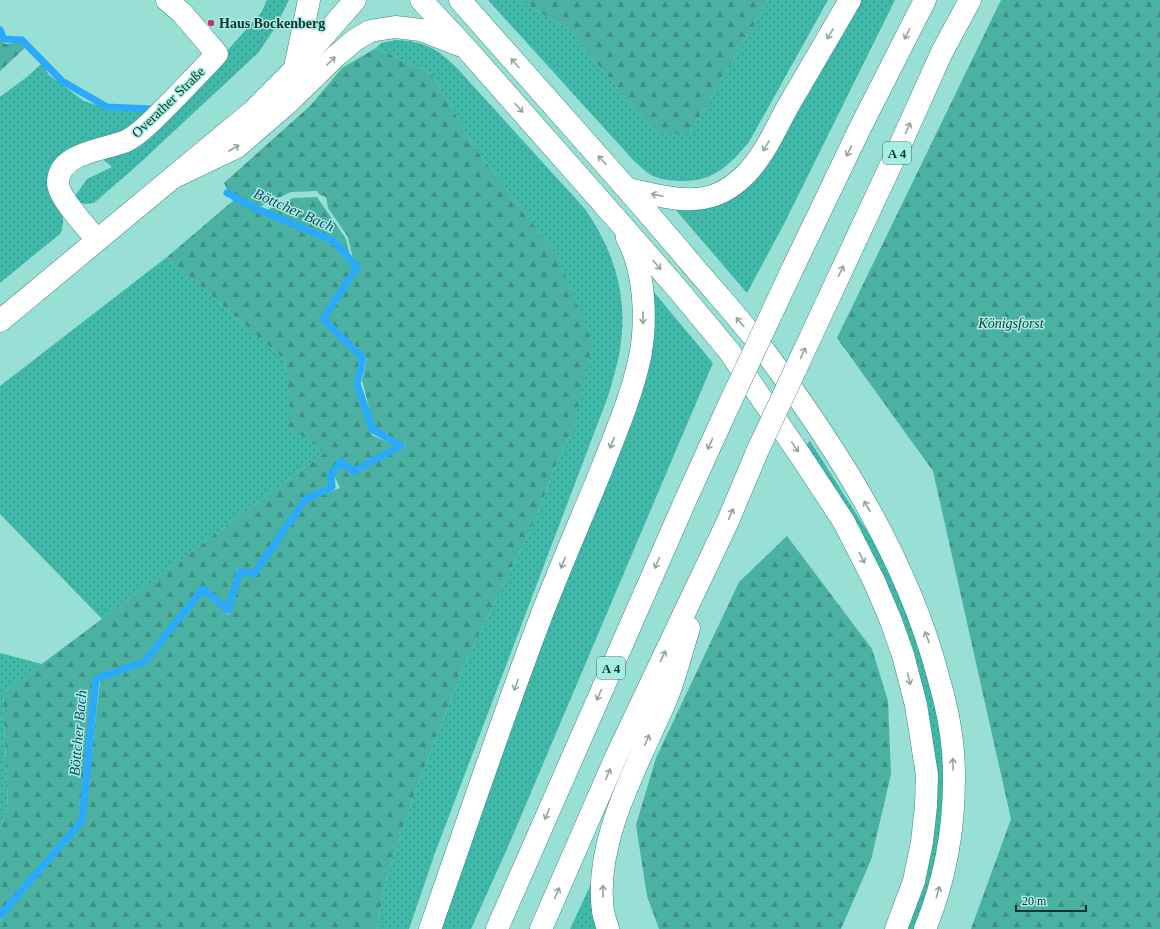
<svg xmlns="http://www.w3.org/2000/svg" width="1160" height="929" font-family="'Times New Roman',serif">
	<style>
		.grass { fill: url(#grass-dots) }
		.forest { fill: url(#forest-firs) }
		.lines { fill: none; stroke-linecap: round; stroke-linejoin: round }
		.stream { stroke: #29aafd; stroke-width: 7 }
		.street-casing { stroke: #3f877d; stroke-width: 23 }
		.secondary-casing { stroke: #3f877d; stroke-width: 23 }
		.highway-casing { stroke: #3f877d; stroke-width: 23 }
		.street { stroke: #fff; stroke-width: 22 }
		.secondary { stroke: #fff; stroke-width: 22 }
		.highway { stroke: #fff; stroke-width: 22 }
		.highway-bridge-casing { stroke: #3f877d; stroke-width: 23; stroke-linecap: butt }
		.highway-bridge { stroke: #fff; stroke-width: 22 }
		.oneway { stroke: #95a3a1 }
		.poi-dot { fill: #c13467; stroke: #a5eee2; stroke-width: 1.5 }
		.labels { text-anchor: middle; stroke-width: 3; stroke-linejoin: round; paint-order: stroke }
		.shield { fill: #a5eee2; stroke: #406a64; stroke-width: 1 }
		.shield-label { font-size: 13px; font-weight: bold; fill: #14322e }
		.poi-label { font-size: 14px; font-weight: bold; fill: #14322e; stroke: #a5eee2; text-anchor: start }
		.street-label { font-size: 14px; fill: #14322e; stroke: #a5eee2 }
		.park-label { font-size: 14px; font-style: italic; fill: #1b3b36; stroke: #a5eee2 }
		.water-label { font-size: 15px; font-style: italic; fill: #19486a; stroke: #a5eee2 }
	</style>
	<defs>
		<pattern id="grass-dots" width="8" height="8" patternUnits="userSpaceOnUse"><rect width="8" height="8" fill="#41b9aa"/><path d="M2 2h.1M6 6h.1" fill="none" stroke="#35978b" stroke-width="1.8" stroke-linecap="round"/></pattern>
		<pattern id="forest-firs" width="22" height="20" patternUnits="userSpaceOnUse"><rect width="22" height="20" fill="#4bb1a3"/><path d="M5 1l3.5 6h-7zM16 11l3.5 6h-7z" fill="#3d9185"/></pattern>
	</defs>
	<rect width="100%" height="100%" fill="#98e0d5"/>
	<!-- grass -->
	<g class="grass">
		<polygon points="267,0 289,0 275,28 258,53 141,162 94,203 85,204 77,201 75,196 87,179 112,167 100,157 180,103 261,13"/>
		<path d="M488,0H519L568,29L655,133H690L768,0H828L749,142C729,166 713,182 680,181C673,181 663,180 656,177C648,175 640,166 634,161Z"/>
		<polygon points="858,0 895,0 784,224 747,293 675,209 728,197"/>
		<path d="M396,40C424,41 438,49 457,68L585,209C622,262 632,317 613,379C609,396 602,412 596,428L435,853L409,929H376L387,877L417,786L467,659L536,518L557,462L574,426L570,289L558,256L475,148L432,74L376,48L381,43Z"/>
		<path d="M42,63L49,75L84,101L109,109L119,108L130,111H145L150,112L133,127L96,141L51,198C59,216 67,208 61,233L0,283V97L28,76Z"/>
		<polygon points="167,257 285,360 292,417 325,452 102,619 0,514 0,386"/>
		<polygon points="648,285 713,363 507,849 471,929 437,929 503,740 628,424"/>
		<polygon points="810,441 881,553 915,629 941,731 945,773 944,812 937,857 927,894 915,929 905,929 930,729 803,448"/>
		<polygon points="0,653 42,664 3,693 8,808 0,829"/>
		<polygon points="593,880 598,929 570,929"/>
	</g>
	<!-- forest -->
	<g class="forest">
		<polygon points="519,0 768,0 690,133 655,133 568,29"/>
		<polygon points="1001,0 1160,0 1160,929 971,929 1011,819 933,471 837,338"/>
		<polygon points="0,39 5,44 23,42 29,44 0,71"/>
		<polygon points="376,48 432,74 475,148 558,256 592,343 574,426 557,462 536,518 467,659 417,786 387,877 376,929 0,929 0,921 84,823 100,680 146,663 203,593 229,615 240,574 254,577 307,501 340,488 334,475 343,464 356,473 406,446 375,431 362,380 367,358 326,319 361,267 353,259 348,237 328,208 326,197 320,195 317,191 291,192 259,207 228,191 224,183 311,105 342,68"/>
		<polygon points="317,197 346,239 350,255 334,238 267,210 293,198"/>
		<polygon points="235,199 330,241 356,268 321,320 364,360 358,382 372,435 398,447 357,469 342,459 330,474 335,486 304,498 253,573 237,569 227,609 202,589 143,661 96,678 79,823 0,915 0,829 8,808 3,693 325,452 288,426 291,417 285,360 167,257"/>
		<polygon points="787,536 872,649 888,701 891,774 871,860 841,929 659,929 647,896 636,825 656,758 739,582"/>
	</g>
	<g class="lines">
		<!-- stream -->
		<g class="stream">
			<polyline points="0,30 4,39 22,40 62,81 107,107 152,109"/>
			<polyline points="0,916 82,821 96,679 144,662 203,589 228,610 240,572 254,574 305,500 332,487 331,474 341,462 354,471 401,446 373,430 357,384 363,358 323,319 357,267 334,241 255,208 227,193"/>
		</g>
		<!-- street casing -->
		<g class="street-casing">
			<path id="street" d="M97,240C88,229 58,197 58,183C58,152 106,150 126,141C139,135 152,121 161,112C180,93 198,74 217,54L182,13L167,0"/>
		</g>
		<!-- secondary casing -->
		<g class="secondary-casing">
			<g id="secondary">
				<polyline points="295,68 309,0"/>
				<polyline points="0,321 253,111 295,69 355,0"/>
			</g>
		</g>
		<!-- highway casing -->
		<g class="highway-casing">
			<g id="highway">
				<polyline points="421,0 465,47 613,215 675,286 729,351 802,458 844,522 874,581 891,621 903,655 916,705 927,775 926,806 922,842 914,881 896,929"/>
				<path d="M460,0C536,87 614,172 688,260C714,291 742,321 766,353C838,450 907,558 938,676C945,700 951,726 953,751C957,812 948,873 925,929"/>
				<polyline points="174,177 237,147 289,102 336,56 355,40 370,31 395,27 421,30 459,45"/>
				<path d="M628,189C656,195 687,205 715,195C726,191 737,183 745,175C764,156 775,130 787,108C808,72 829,36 850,0"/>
				<polyline points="791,272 861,126 925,0"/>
				<polyline points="825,306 902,141 942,52 970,0"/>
				<path d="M430,929C467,824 502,718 542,614C561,565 582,517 602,468C616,432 632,395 640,357C647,321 645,270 627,238"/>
				<polyline points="497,929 686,499 727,409"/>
				<polyline points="541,929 615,759 728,521 757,452"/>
				<path d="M608,929C606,923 604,917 603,911C593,839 641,760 668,695C676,674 682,650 689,628"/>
			</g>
		</g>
		<!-- street -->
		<use href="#street" class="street"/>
		<!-- secondary -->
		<use href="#secondary" class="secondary"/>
		<!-- highway -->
		<use href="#highway" class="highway"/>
		<!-- highway-bridge casing -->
		<g class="highway-bridge-casing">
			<g id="highway-bridge">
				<polyline points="727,409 791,272"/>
				<polyline points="757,452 825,306"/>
			</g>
		</g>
		<!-- highway-bridge -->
		<use href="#highway-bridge" class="highway-bridge"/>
	</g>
	<!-- one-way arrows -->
	<defs><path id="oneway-shaft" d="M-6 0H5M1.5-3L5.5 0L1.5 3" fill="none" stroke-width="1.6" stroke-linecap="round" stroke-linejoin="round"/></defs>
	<g class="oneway">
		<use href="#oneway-shaft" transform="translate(830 34) rotate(121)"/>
		<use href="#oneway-shaft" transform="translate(907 34) rotate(117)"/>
		<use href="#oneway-shaft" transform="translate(331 61) rotate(-45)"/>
		<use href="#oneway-shaft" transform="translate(515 63) rotate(-132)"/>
		<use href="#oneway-shaft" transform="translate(519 108) rotate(48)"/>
		<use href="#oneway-shaft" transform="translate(908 128) rotate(-66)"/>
		<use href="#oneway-shaft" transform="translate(766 146) rotate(121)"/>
		<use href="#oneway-shaft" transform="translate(234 148) rotate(-30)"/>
		<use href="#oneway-shaft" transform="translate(849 151) rotate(116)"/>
		<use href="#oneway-shaft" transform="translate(602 160) rotate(-132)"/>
		<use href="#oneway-shaft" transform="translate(657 195) rotate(-168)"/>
		<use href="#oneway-shaft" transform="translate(657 265) rotate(49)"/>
		<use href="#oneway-shaft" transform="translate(841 271) rotate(-65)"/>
		<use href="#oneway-shaft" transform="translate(643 318) rotate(90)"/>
		<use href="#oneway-shaft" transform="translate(740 322) rotate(-130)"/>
		<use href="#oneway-shaft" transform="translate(803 353) rotate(-65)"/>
		<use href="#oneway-shaft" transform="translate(612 443) rotate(112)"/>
		<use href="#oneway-shaft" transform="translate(710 444) rotate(115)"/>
		<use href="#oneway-shaft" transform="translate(795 447) rotate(55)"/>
		<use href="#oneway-shaft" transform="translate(867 506) rotate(-120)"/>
		<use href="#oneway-shaft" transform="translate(731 514) rotate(-67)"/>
		<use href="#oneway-shaft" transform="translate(862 558) rotate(63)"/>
		<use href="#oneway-shaft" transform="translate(563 563) rotate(112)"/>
		<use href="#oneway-shaft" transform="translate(657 563) rotate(114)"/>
		<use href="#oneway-shaft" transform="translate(927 637) rotate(-111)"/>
		<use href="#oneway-shaft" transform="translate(663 656) rotate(-65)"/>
		<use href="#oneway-shaft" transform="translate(909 679) rotate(76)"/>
		<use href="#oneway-shaft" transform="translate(516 685) rotate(110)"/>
		<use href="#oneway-shaft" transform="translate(599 695) rotate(114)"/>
		<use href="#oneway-shaft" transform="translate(647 740) rotate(-66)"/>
		<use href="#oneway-shaft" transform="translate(953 764) rotate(-91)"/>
		<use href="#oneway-shaft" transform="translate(608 774) rotate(-67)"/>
		<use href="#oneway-shaft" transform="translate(547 814) rotate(113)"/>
		<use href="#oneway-shaft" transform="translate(603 891) rotate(-91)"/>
		<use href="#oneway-shaft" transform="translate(938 892) rotate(-73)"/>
		<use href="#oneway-shaft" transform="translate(557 893) rotate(-66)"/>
	</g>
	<!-- markers -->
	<circle class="poi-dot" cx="211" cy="23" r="4"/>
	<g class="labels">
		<!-- shield labels -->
		<g class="shield">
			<rect x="883" y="142" width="28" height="22" rx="3"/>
			<rect x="597" y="657" width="28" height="22" rx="3"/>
		</g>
		<g class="shield-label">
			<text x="897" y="158">A 4</text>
			<text x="611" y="673">A 4</text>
		</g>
		<!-- poi labels -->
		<g class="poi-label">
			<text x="219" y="28">Haus Bockenberg</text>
		</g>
		<!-- street labels -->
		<g class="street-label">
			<text transform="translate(168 102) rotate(-44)" y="5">Overather Straße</text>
		</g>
		<!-- park labels -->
		<g class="park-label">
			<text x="1011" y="328">Königsforst</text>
		</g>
		<!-- water labels -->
		<g class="water-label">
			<text transform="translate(294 210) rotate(24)" y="5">Böttcher Bach</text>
			<text transform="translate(78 733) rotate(-85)" y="5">Böttcher Bach</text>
		</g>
	</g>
	<!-- scale -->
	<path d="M1016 905v6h70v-6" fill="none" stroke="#14322e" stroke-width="2"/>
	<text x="1022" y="905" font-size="12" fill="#14322e" stroke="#a5eee2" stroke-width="3" paint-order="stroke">20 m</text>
</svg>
